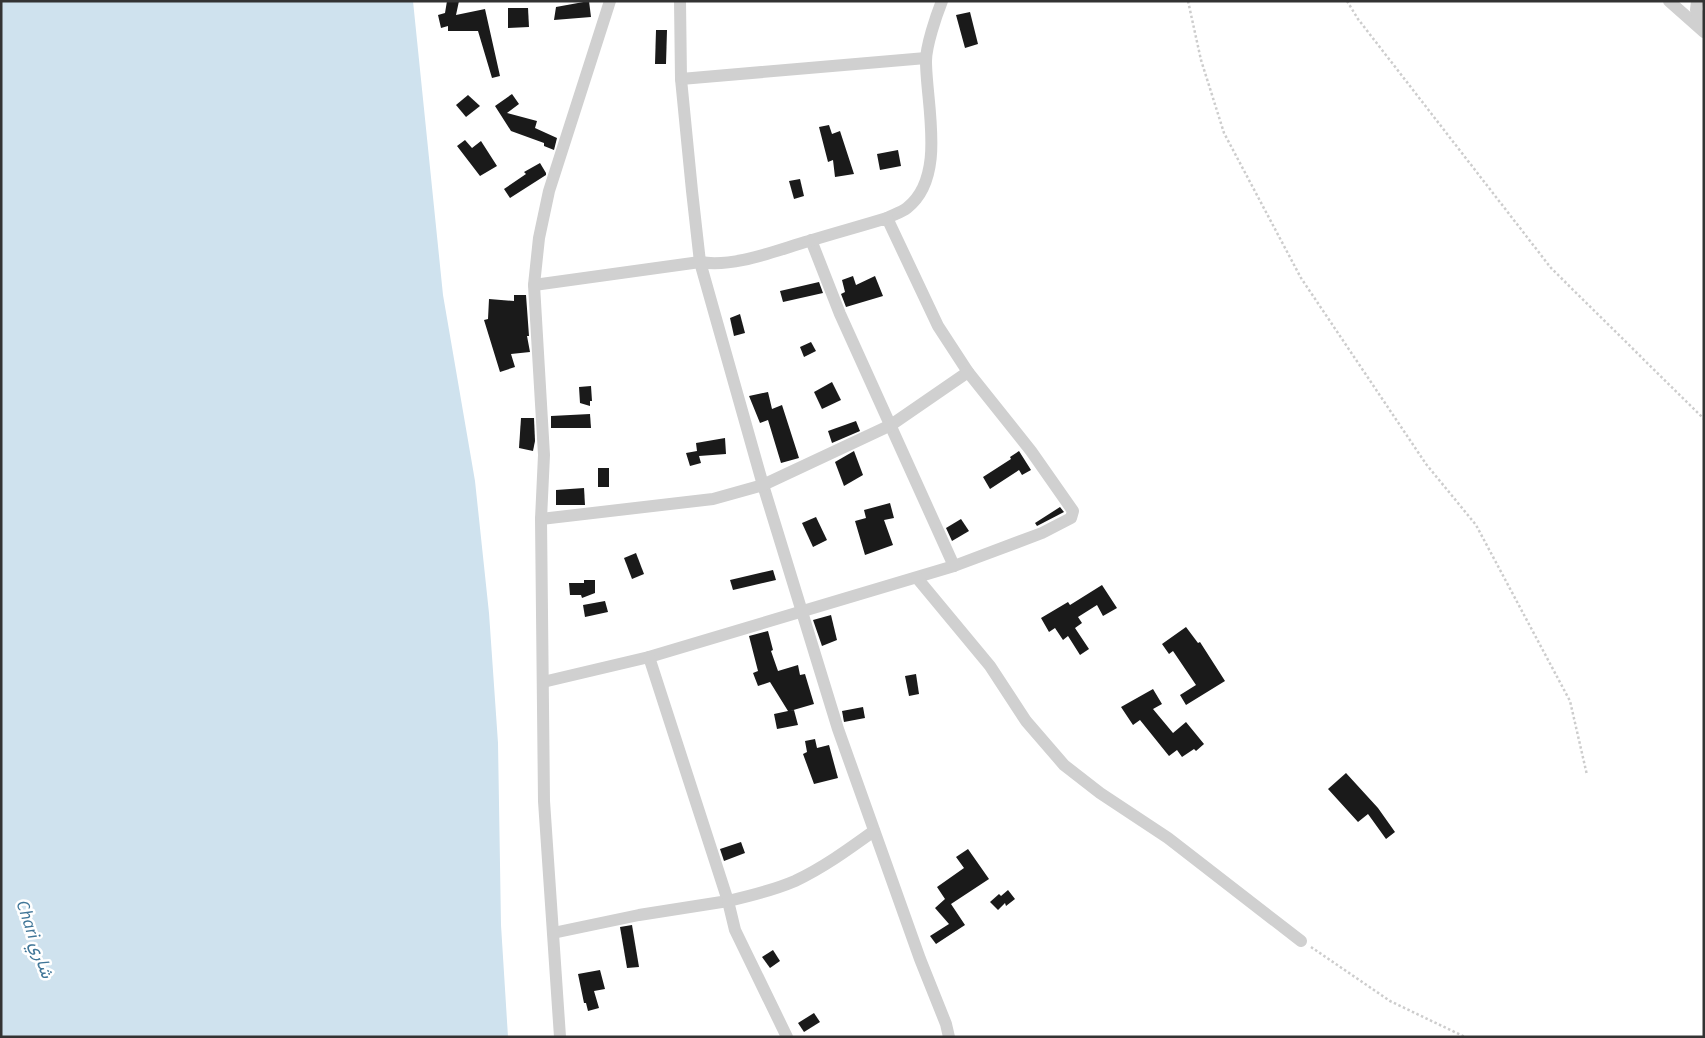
<svg xmlns="http://www.w3.org/2000/svg" width="1705" height="1038" font-family="'Source Sans 3',Vazirmatn,sans-serif">
	<style>
		.water { fill: #cfe2ee }
		.building { fill: #1a1a1a }
		.lines { fill: none; stroke-linecap: round; stroke-linejoin: round }
		.path { stroke: #cdcdcd; stroke-width: 2.5; stroke-dasharray: 2.5 2.5; stroke-linecap: butt }
		.street { stroke: #d0d0d0; stroke-width: 12 }
		.labels { text-anchor: middle; stroke-width: 5; stroke-linejoin: round; paint-order: stroke }
		.water-label { font-size: 18px; font-style: italic; fill: #3f7597; stroke: #fff }
	</style>
	<rect width="100%" height="100%" fill="#fff"/>
	<!-- water -->
	<polygon class="water" points="1,1 413,1 443,295 475,481 489,613 498,743 501,925 508,1037 1,1037"/>
	<!-- building -->
	<g class="building">
		<polygon points="447,1 459,1 456,15 485,9 500,76 492,78 478,31 448,31 448,26 441,28 438,15 445,13"/>
		<polygon points="589,1 591,17 554,20 556,7"/>
		<polygon points="508,8 528,8 529,27 508,28"/>
		<polygon points="970,12 978,44 965,48 956,15"/>
		<polygon points="656,30 667,30 666,64 655,64"/>
		<polygon points="512,94 519,104 507,113 537,121 535,128 557,138 554,150 544,146 544,143 511,131 495,106"/>
		<polygon points="468,95 480,106 466,117 456,105"/>
		<polygon points="829,125 832,134 840,131 854,174 835,177 833,160 828,162 819,127"/>
		<polygon points="465,140 472,148 481,141 497,166 480,176 457,146"/>
		<polygon points="898,150 901,166 880,170 877,154"/>
		<polygon points="540,163 546,173 546,175 510,198 504,189 526,174 524,172"/>
		<polygon points="800,179 804,196 794,199 789,181"/>
		<polygon points="853,276 856,285 875,276 883,296 846,307 841,294 845,292 842,280"/>
		<polygon points="819,282 823,293 783,302 780,291"/>
		<polygon points="514,295 526,295 529,336 527,336 530,352 511,354 515,367 500,372 484,320 488,319 489,299 514,301"/>
		<polygon points="740,314 745,333 734,336 730,318"/>
		<polygon points="811,342 816,351 804,357 800,347"/>
		<polygon points="832,382 841,400 822,409 814,392"/>
		<polygon points="591,386 592,401 590,401 590,406 580,403 579,387"/>
		<polygon points="768,392 772,409 782,405 799,458 781,463 768,420 760,423 749,396"/>
		<polygon points="590,414 591,428 551,428 551,416"/>
		<polygon points="521,418 534,418 535,441 533,451 519,448"/>
		<polygon points="856,421 860,431 832,443 828,431"/>
		<polygon points="725,438 726,454 699,456 701,463 690,466 686,453 697,451 696,443"/>
		<polygon points="854,451 863,475 844,486 835,462"/>
		<polygon points="1019,451 1031,470 1022,475 1019,470 990,489 983,477 1011,459 1010,457"/>
		<rect x="598" y="468" width="11" height="19"/>
		<polygon points="584,488 585,505 556,505 556,490"/>
		<polygon points="890,503 894,518 884,520 893,545 865,555 855,521 866,518 864,510"/>
		<polygon points="1060,507 1064,512 1037,526 1035,523"/>
		<polygon points="816,517 827,540 813,547 802,523"/>
		<polygon points="961,519 969,531 952,541 946,528"/>
		<polygon points="636,553 644,574 632,579 624,558"/>
		<polygon points="773,570 776,580 733,590 730,580"/>
		<polygon points="584,580 595,580 595,593 582,598 581,595 570,595 569,583 584,583"/>
		<polygon points="1102,585 1117,608 1103,616 1097,605 1078,617 1082,623 1075,628 1089,649 1080,655 1068,636 1063,640 1055,628 1049,632 1041,618 1068,602 1070,605"/>
		<polygon points="605,601 608,612 585,617 583,605"/>
		<polygon points="831,615 837,640 822,646 813,620"/>
		<polygon points="1186,627 1198,643 1200,642 1225,681 1186,705 1180,695 1196,685 1173,651 1169,654 1162,644"/>
		<polygon points="768,631 773,650 771,651 778,671 798,665 800,675 805,674 814,704 790,711 794,710 798,725 777,729 774,714 788,711 770,682 758,686 753,673 758,671 749,636"/>
		<polygon points="916,674 919,694 909,696 905,676"/>
		<polygon points="1153,689 1162,704 1153,709 1173,733 1186,722 1204,744 1196,751 1194,749 1182,757 1177,750 1169,756 1140,720 1133,725 1121,707"/>
		<polygon points="863,707 865,718 844,722 842,711"/>
		<polygon points="815,739 817,748 829,745 838,778 814,784 803,754 807,752 805,741"/>
		<polygon points="1346,773 1378,808 1395,832 1386,839 1368,814 1358,822 1328,789"/>
		<polygon points="741,842 745,853 724,861 720,849"/>
		<polygon points="968,849 989,879 951,904 965,925 936,944 930,936 949,924 935,908 945,899 937,887 964,868 956,857"/>
		<polygon points="1008,890 1015,899 1006,906 1005,903 998,910 990,902 999,894 1001,896"/>
		<polygon points="632,925 639,967 627,968 620,927"/>
		<polygon points="773,950 780,961 770,968 762,957"/>
		<polygon points="600,970 605,989 594,991 599,1008 588,1011 586,1003 584,1003 578,974"/>
		<polygon points="814,1013 820,1022 804,1032 798,1023"/>
	</g>
	<g class="lines">
		<!-- path -->
		<g class="path">
			<polyline points="1188,1 1201,60 1224,133 1301,278 1426,464 1476,525 1570,701 1587,775"/>
			<polyline points="1347,1 1358,19 1551,268 1704,419"/>
			<polyline points="1311,947 1390,1001 1465,1037"/>
		</g>
		<!-- street -->
		<g class="street">
			<polyline points="680,1 681,79 692,191 700,262 763,485 838,729 920,959 946,1024 949,1037"/>
			<polyline points="1669,1 1704,32"/>
			<polyline points="1697,1 1696,10 1704,28"/>
			<polyline points="681,79 926,58"/>
			<path d="M887,218C893,215 902,212 907,208C947,177 926,104 926,61C926,46 936,16 942,1"/>
			<polyline points="811,240 840,314 954,566"/>
			<path d="M534,285L700,262C734,268 777,250 809,241C835,233 861,226 887,218L938,326L968,372L1031,451L1073,511L1071,518L1042,533L954,566L649,657L543,682"/>
			<polyline points="541,519 713,499 763,485 891,425 968,372"/>
			<polyline points="917,578 990,666 1026,721 1064,765 1100,793 1168,838 1301,941"/>
			<polyline points="553,933 639,915 728,901 649,657"/>
			<polyline points="560,1037 544,801 541,519 544,455 534,285 539,238 549,191 610,1"/>
			<path d="M787,1037L735,930L728,901C750,896 774,890 795,881C823,868 849,849 874,831"/>
		</g>
	</g>
	<g class="labels">
		<!-- water labels -->
		<g class="water-label">
			<text transform="translate(35 939) rotate(71)" y="6">Chari شاري</text>
		</g>
	</g>
	<!-- border -->
	<rect width="1705" height="1038" fill="none" stroke="#333333" stroke-width="5"/>
</svg>
